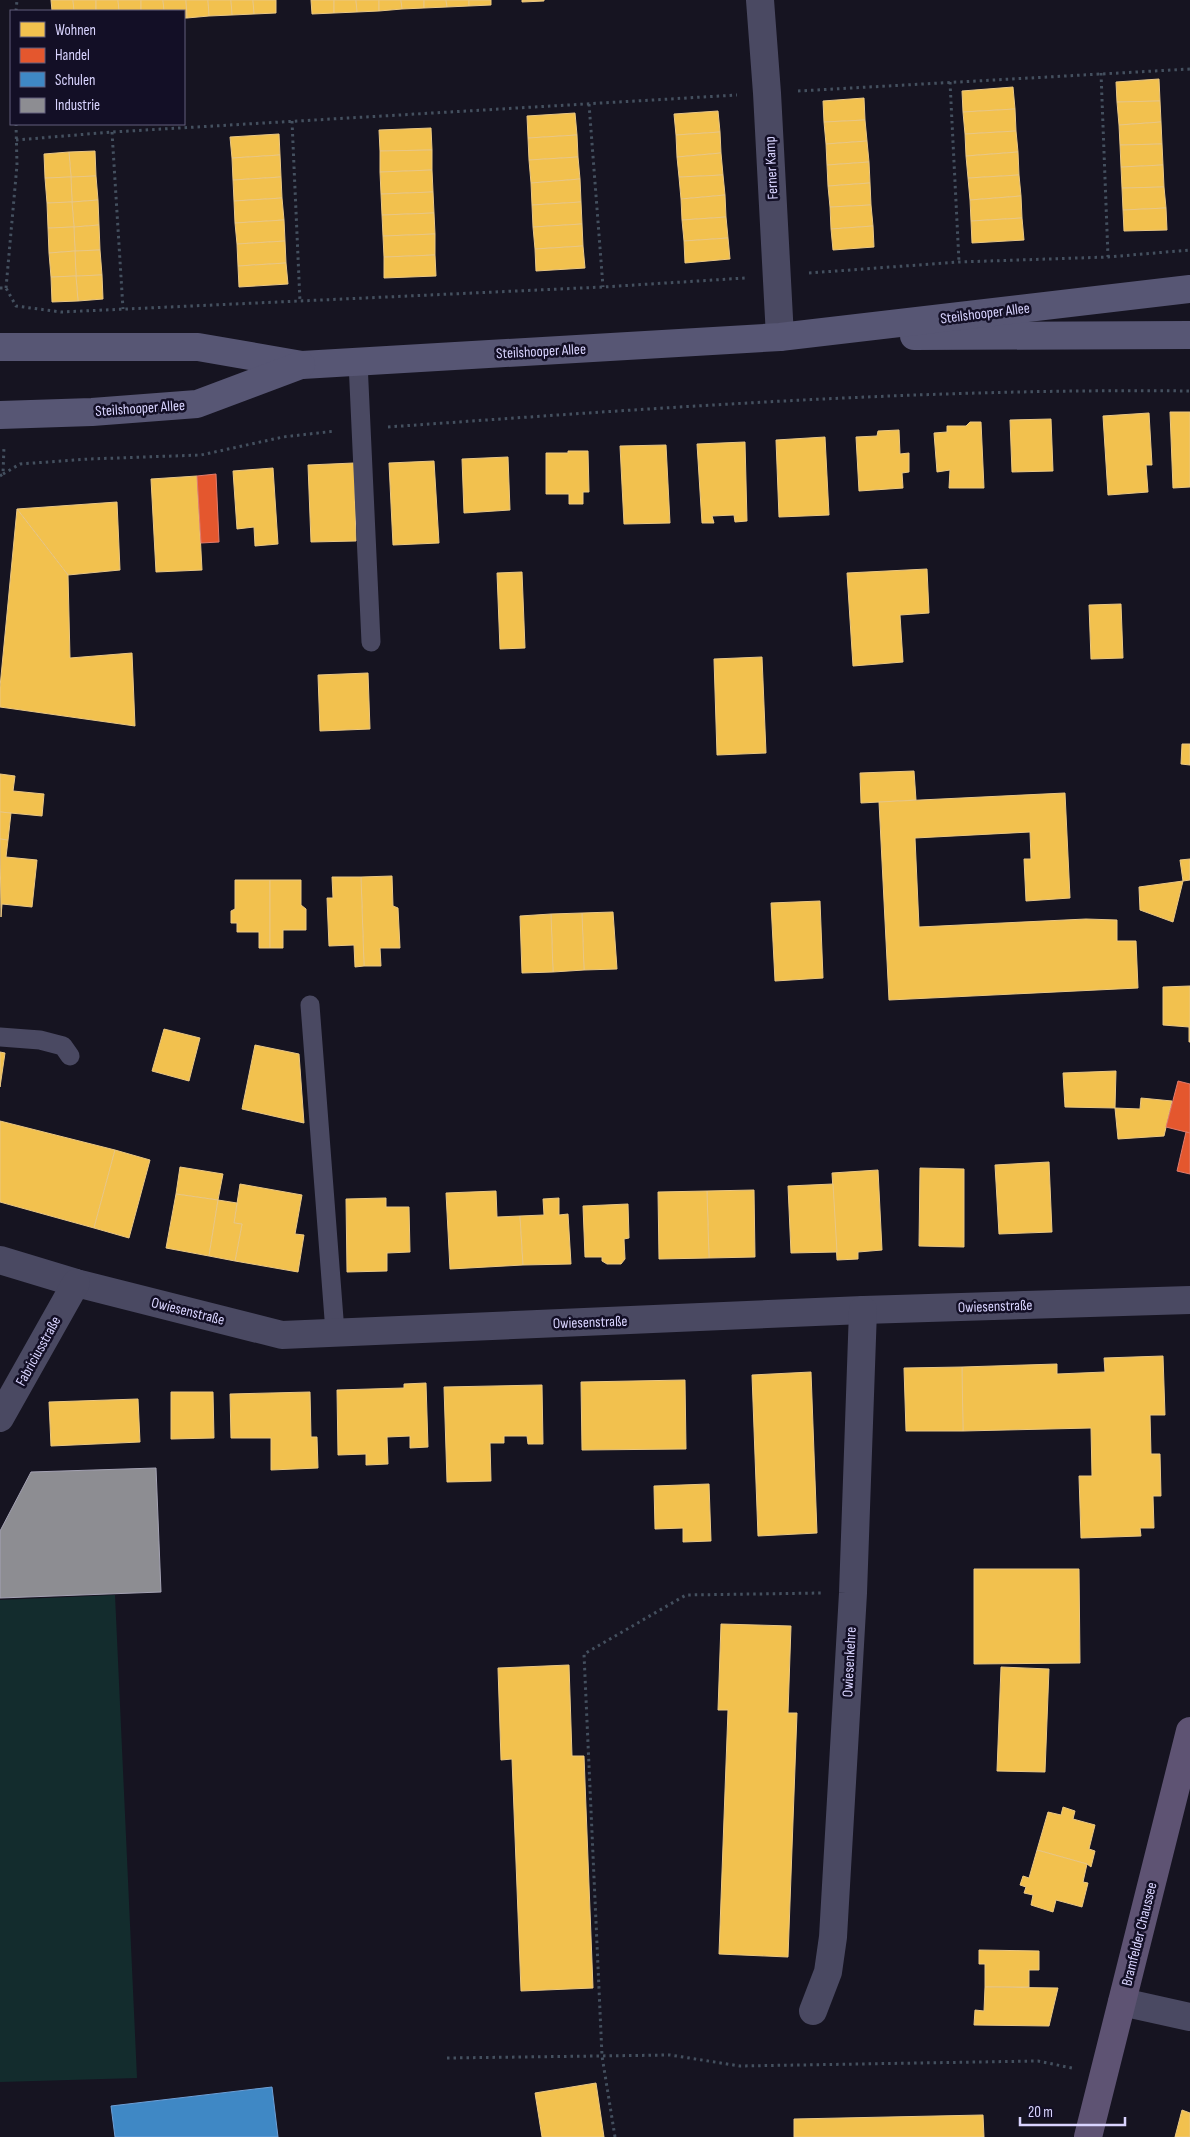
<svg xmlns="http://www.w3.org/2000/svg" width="1190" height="2137" font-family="'Sofia Sans Condensed',sans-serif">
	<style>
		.green { fill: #132c2d }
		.homes { fill: #f2c14e; stroke: #eac783 }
		.shops { fill: #e4572e; stroke: #e17c6d }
		.schools { fill: #3f88c5; stroke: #6d9fd6 }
		.industry { fill: #8d8d92; stroke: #a4a2b3 }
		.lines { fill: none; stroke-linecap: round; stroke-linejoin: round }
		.path { stroke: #44505f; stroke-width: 3; stroke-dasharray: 2.5 4; stroke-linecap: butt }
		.service { stroke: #4a4962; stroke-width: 19 }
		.minor { stroke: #4a4962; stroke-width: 28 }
		.secondary { stroke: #575674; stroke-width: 28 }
		.primary { stroke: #5e5373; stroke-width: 28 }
		.labels { text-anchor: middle; stroke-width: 5; stroke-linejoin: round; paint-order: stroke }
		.street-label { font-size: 15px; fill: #d9d4ff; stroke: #130f26 }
	</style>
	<rect width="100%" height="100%" fill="#161421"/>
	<!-- green -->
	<polygon class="green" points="115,1595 137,2078 0,2082 0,1600"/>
	<!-- homes -->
	<g class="homes">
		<polygon points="51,0 73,0 74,11 52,11"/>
		<polygon points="73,0 96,0 96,11 74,11"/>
		<polygon points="96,0 118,0 119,11 96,11"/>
		<polygon points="118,0 141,0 141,11 119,11"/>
		<polygon points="141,0 163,0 164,11 141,11"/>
		<polygon points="163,0 186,0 187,18 184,18 184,11 164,11"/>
		<polygon points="186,0 208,0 209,16 187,18"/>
		<polygon points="208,0 231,0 232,15 209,16"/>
		<polygon points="231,0 253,0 254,14 232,15"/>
		<polygon points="253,0 276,0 276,13 254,14"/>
		<polygon points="311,0 334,0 334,13 312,14"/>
		<polygon points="334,0 356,0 357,12 334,13"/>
		<polygon points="356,0 379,0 379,11 357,12"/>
		<polygon points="379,0 401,0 402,9 379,11"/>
		<polygon points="401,0 424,0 424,8 402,9"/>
		<polygon points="424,0 446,0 447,7 424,8"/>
		<polygon points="446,0 469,0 469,6 447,7"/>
		<polygon points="469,0 491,0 491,5 469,6"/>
		<polygon points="522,0 544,0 544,1 522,2"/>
		<polygon points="1159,79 1160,101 1117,102 1116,82"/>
		<polygon points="1013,87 1015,109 963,112 962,91"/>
		<polygon points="864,98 865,120 824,122 823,101"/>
		<polygon points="1160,101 1161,122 1119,125 1117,102"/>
		<polygon points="1015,109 1016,131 965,134 963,112"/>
		<polygon points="718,111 720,132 676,135 674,114"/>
		<polygon points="575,113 577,135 528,138 527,116"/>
		<polygon points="865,120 867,141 826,144 824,122"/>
		<polygon points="1161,122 1162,144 1120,145 1119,125"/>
		<polygon points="431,128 432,150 380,151 379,130"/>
		<polygon points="1016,131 1018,152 966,156 965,134"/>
		<polygon points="720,132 721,153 677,157 676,135"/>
		<polygon points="279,134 280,155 232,158 230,137"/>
		<polygon points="577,135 578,157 529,160 528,138"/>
		<polygon points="867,141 869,162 827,165 826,144"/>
		<polygon points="1162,144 1163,165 1121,167 1120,145"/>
		<polygon points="432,150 432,170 380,172 380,151"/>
		<polygon points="95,151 96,176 71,177 69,152"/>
		<polygon points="69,152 71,177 45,178 44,154"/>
		<polygon points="1018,152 1019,175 968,178 966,156"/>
		<polygon points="721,153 723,175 679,177 677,157"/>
		<polygon points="280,155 281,177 233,180 232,158"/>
		<polygon points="578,157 580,179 531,183 529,160"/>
		<polygon points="869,162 870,183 828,186 827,165"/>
		<polygon points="1163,165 1164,187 1122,188 1121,167"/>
		<polygon points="432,170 433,192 381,194 380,172"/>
		<polygon points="723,175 725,195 681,199 679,177"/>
		<polygon points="1019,175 1021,196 970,200 968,178"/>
		<polygon points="96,176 98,200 72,202 71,177"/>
		<polygon points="71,177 72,202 47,203 45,178"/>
		<polygon points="281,177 282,198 234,201 233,180"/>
		<polygon points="580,179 581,202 532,205 531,183"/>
		<polygon points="870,183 871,205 830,207 828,186"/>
		<polygon points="1164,187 1166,208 1123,210 1122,188"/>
		<polygon points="433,192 434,213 382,215 381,194"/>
		<polygon points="725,195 726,217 682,220 681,199"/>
		<polygon points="1021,196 1022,218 971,221 970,200"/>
		<polygon points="282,198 284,220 235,223 234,201"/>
		<polygon points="98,200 99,225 74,227 72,202"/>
		<polygon points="72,202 74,227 48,228 47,203"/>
		<polygon points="581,202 582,224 533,227 532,205"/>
		<polygon points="871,205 873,226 831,229 830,207"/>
		<polygon points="1166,208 1167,230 1124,231 1123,210"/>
		<polygon points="434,213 435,234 383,236 382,215"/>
		<polygon points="726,217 728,238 684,241 682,220"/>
		<polygon points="1022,218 1024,240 972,243 971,221"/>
		<polygon points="284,220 285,241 237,244 235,223"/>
		<polygon points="582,224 583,246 535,249 533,227"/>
		<polygon points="99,225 100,250 75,251 74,227"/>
		<polygon points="873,226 874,247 833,250 831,229"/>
		<polygon points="74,227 75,251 49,253 48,228"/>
		<polygon points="435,234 435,255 384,257 383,236"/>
		<polygon points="728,238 730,259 685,263 684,241"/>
		<polygon points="285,241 286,263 238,266 237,244"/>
		<polygon points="583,246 585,268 536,271 535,249"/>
		<polygon points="100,250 102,275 76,276 75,251"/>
		<polygon points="75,251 76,276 51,277 49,253"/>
		<polygon points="435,255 436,276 384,278 384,257"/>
		<polygon points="286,263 288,284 239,287 238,266"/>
		<polygon points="102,275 103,299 78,301 76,276"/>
		<polygon points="76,276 78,301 52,302 51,277"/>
		<polygon points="1170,412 1190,412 1190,487 1173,488"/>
		<polygon points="1149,413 1152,465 1146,465 1148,492 1108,495 1103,416"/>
		<polygon points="1051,419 1053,471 1012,472 1010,420"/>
		<polygon points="970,422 981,422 984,488 949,488 950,470 937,472 934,433 947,432 947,426 966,426"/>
		<polygon points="899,430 900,454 909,453 909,472 902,473 903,488 859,491 856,437 877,436 878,431"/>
		<polygon points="825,437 829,515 779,517 776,440"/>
		<polygon points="745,442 747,521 735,522 734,515 712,516 714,523 702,523 697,444"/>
		<polygon points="666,445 670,523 624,524 620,446"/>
		<polygon points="568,451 588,451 589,492 583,492 583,504 569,504 569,494 546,494 546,453 568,453"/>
		<polygon points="508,457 510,510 464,513 462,459"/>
		<polygon points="434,461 439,543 393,545 389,463"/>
		<polygon points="354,463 356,541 311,542 308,465"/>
		<polygon points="273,468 278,544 255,546 254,527 237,529 233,471"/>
		<polygon points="197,476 202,570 156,572 151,479"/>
		<polygon points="117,502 120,570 68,575 17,509"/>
		<polygon points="17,509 68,575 70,658 132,653 135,726 0,707 0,687"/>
		<polygon points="927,569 929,613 900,615 903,662 853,666 847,573"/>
		<polygon points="522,572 525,648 500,649 497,573"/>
		<polygon points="1121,604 1123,658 1091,659 1089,605"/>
		<polygon points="762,657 766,753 717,755 714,659"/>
		<polygon points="368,673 370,729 320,731 318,675"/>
		<polygon points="1182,744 1190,744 1190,765 1181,764"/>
		<polygon points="914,771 916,800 861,803 860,773"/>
		<polygon points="0,774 15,776 13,791 44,794 42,816 0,812"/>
		<polygon points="1065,793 1070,898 1026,901 1024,859 1031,859 1030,832 915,838 919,927 1086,919 1117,920 1117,941 1136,941 1138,988 889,1000 879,802"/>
		<polygon points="0,812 11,813 8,840 0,839"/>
		<polygon points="0,839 8,840 6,857 37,860 32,907 2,904 1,917"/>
		<polygon points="1190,859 1190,880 1183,881 1180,860"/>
		<polygon points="392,876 393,906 398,908 400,948 380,948 381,966 364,966 361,877"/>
		<polygon points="332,877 361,877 364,966 355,967 354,945 329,946 327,898 333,898"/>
		<polygon points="235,880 270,880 270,948 259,948 259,932 237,932 237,923 231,923 231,911 235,909"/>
		<polygon points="270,880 301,880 301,905 306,909 306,930 283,930 283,948 270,948"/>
		<polygon points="1183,881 1173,922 1140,910 1139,887"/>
		<polygon points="820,901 823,978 775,981 771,903"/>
		<polygon points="613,912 617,969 584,970 582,913"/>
		<polygon points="582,913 584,970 553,972 551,914"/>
		<polygon points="551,914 553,972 522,973 520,916"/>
		<polygon points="1190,986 1190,1042 1189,1042 1189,1027 1163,1025 1163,987"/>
		<polygon points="164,1029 200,1038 189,1081 152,1071"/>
		<polygon points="255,1045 299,1054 304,1123 242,1109"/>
		<polygon points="0,1052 5,1053 0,1087"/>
		<polygon points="1116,1071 1115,1108 1065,1107 1063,1073"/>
		<polygon points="1141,1098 1172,1101 1164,1136 1118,1139 1115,1108 1140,1109"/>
		<polygon points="0,1121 115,1150 94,1228 0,1202"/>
		<polygon points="115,1150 150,1160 129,1238 94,1228"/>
		<polygon points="1049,1162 1052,1232 999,1234 995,1165"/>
		<polygon points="180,1167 223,1174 218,1200 176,1194"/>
		<polygon points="920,1168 964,1169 964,1247 919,1246"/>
		<polygon points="878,1170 882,1250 858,1252 858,1259 837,1260 832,1173"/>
		<polygon points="240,1184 302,1195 295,1234 304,1235 298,1272 235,1261 242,1224 234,1223"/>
		<polygon points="833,1184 837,1252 791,1253 788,1186"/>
		<polygon points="754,1190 755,1257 709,1258 707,1191"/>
		<polygon points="496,1191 497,1217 520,1216 523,1265 450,1269 446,1193"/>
		<polygon points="707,1191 709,1258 659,1259 658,1192"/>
		<polygon points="176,1194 218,1200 209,1256 166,1248"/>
		<polygon points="386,1198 386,1207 409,1207 410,1252 387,1253 387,1271 347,1272 346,1199"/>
		<polygon points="559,1198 559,1215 568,1214 571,1264 523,1265 520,1216 544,1215 543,1199"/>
		<polygon points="218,1200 237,1203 234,1223 242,1224 235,1261 209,1256"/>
		<polygon points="628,1204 629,1238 624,1239 625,1259 621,1264 607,1264 602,1261 602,1257 585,1257 583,1206"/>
		<polygon points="1163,1356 1165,1415 1150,1415 1151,1454 1160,1454 1161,1496 1153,1496 1154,1528 1140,1528 1141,1536 1081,1538 1079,1476 1092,1476 1091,1428 963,1431 962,1367 1057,1364 1057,1374 1105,1372 1104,1358"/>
		<polygon points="962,1367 963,1431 906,1431 904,1368"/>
		<polygon points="811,1372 817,1533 758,1536 752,1375"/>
		<polygon points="685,1380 686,1449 582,1450 581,1382"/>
		<polygon points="426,1383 428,1447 410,1448 410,1436 387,1437 388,1464 366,1465 366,1454 338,1455 337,1390 404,1388 404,1384"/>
		<polygon points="542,1385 543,1444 528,1444 527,1436 504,1436 504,1443 490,1443 491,1481 447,1482 444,1387"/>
		<polygon points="171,1392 213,1392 214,1438 171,1439"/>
		<polygon points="310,1392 311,1437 317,1437 318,1468 271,1470 271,1438 231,1438 230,1394"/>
		<polygon points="138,1399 140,1442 51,1446 49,1402"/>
		<polygon points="709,1484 711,1541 683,1542 683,1528 655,1529 654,1486"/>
		<polygon points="974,1569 1079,1569 1080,1663 974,1664"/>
		<polygon points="721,1624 791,1626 788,1713 797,1713 788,1957 719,1954 728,1710 718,1710"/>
		<polygon points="569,1665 572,1756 584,1756 593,1988 521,1991 512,1759 501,1760 498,1668"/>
		<polygon points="1001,1667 1049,1669 1045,1772 997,1771"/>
		<polygon points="1063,1807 1075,1811 1073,1819 1095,1825 1089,1849 1095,1851 1091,1867 1087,1864 1037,1850 1048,1812 1061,1815"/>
		<polygon points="1037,1850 1087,1864 1083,1882 1088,1883 1082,1907 1056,1900 1053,1912 1031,1905 1033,1895 1024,1893 1026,1887 1020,1885 1023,1876 1029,1878"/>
		<polygon points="979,1950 1039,1951 1039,1970 1029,1970 1029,1987 985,1987 985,1964 979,1964"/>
		<polygon points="985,1987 1058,1988 1049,2026 974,2025 975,2010 984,2011"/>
		<polygon points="596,2083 604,2137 542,2137 535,2093"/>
		<polygon points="1182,2110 1190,2113 1190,2137 1175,2137"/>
		<polygon points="983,2115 984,2137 794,2137 794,2119"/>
	</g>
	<!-- shops -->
	<g class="shops">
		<polygon points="216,474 219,542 201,543 197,476"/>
		<polygon points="1178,1081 1190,1084 1190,1133 1166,1127"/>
		<polygon points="1186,1132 1190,1133 1190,1174 1177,1171"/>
	</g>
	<!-- schools -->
	<polygon class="schools" points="272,2087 278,2137 115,2137 111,2106"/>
	<!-- industry -->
	<polygon class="industry" points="156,1468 161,1592 0,1598 0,1531 31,1472"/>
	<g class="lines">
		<!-- path -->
		<g class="path">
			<polyline points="16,11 17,0"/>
			<polyline points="1101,73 1108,257"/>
			<polyline points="950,82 959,262"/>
			<polyline points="798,91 1190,69"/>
			<polyline points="589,104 603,287"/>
			<polyline points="292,121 300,302"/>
			<polyline points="112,132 123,309"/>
			<polyline points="16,140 112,132 737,95"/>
			<polyline points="809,273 959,262 1108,257 1190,250"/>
			<polyline points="0,288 6,288 16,306 61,312 603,287 745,278"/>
			<polyline points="6,288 17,165 16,124"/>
			<path d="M388,427C655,408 922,388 1190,391"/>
			<polyline points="3,474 20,464 89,459 201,455 283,437 335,431"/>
			<polyline points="0,476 3,474 4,446"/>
			<polyline points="447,2058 670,2055 740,2066 1038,2061 1072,2068"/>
			<polyline points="615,2137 602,2056 584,1654 686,1595 822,1593"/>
		</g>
		<!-- service -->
		<g class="service">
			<polyline points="358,362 371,642"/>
			<polyline points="310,1005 335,1332"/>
			<polyline points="0,1037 40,1040 63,1046 70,1056"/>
		</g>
		<!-- minor -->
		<g class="minor">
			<polyline points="760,0 767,93 780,337"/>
			<polyline points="0,1260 76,1283 282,1335 863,1310 1190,1300"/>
			<polyline points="0,1418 76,1283"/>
			<polyline points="1122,2002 1190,2017"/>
			<polyline points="813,2011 828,1972 833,1937 853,1593 863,1310"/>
		</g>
		<!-- secondary -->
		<g class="secondary">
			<polyline points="914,336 1190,335"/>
			<polyline points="0,347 198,347 302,365 780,337 1190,289"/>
			<polyline points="0,415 92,412 197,404 301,365"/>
		</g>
		<!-- primary -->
		<polyline class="primary" points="1088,2137 1190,1731"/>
	</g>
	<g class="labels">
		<!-- street labels -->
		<g class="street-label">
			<text transform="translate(771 168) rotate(-93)" y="5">Ferner Kamp</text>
			<text transform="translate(985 313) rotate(-7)" y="5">Steilshooper Allee</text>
			<text transform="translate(541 351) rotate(-3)" y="5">Steilshooper Allee</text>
			<text transform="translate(140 408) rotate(-4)" y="5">Steilshooper Allee</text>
			<text transform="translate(995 1306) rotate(-2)" y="5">Owiesenstraße</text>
			<text transform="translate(188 1311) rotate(14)" y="5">Owiesenstraße</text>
			<text transform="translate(590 1322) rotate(-2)" y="5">Owiesenstraße</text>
			<text transform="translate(38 1351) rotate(-61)" y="5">Fabriciusstraße</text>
			<text transform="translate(849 1662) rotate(-87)" y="5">Owiesenkehre</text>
			<text transform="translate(1139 1934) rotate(-76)" y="5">Bramfelder Chaussee</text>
		</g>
	</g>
	<!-- legend -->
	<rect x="10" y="10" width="175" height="115" fill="#130f26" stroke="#625e7d"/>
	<rect x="20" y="22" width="25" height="15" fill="#f2c14e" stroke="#625e7d"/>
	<text x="55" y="35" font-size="15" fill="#d9d4ff">Wohnen</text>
	<rect x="20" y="48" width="25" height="15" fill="#e4572e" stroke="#625e7d"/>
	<text x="55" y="60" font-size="15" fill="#d9d4ff">Handel</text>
	<rect x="20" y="72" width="25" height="15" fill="#3f88c5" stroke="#625e7d"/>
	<text x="55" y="85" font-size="15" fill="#d9d4ff">Schulen</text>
	<rect x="20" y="98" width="25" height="15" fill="#8d8d92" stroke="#625e7d"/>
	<text x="55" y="110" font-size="15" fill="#d9d4ff">Industrie</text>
	<!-- scale -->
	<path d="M1020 2117v8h105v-8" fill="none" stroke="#d9d4ff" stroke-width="2.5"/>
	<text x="1028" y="2117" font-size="15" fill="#d9d4ff" stroke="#130f26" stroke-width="4" paint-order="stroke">20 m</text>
</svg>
